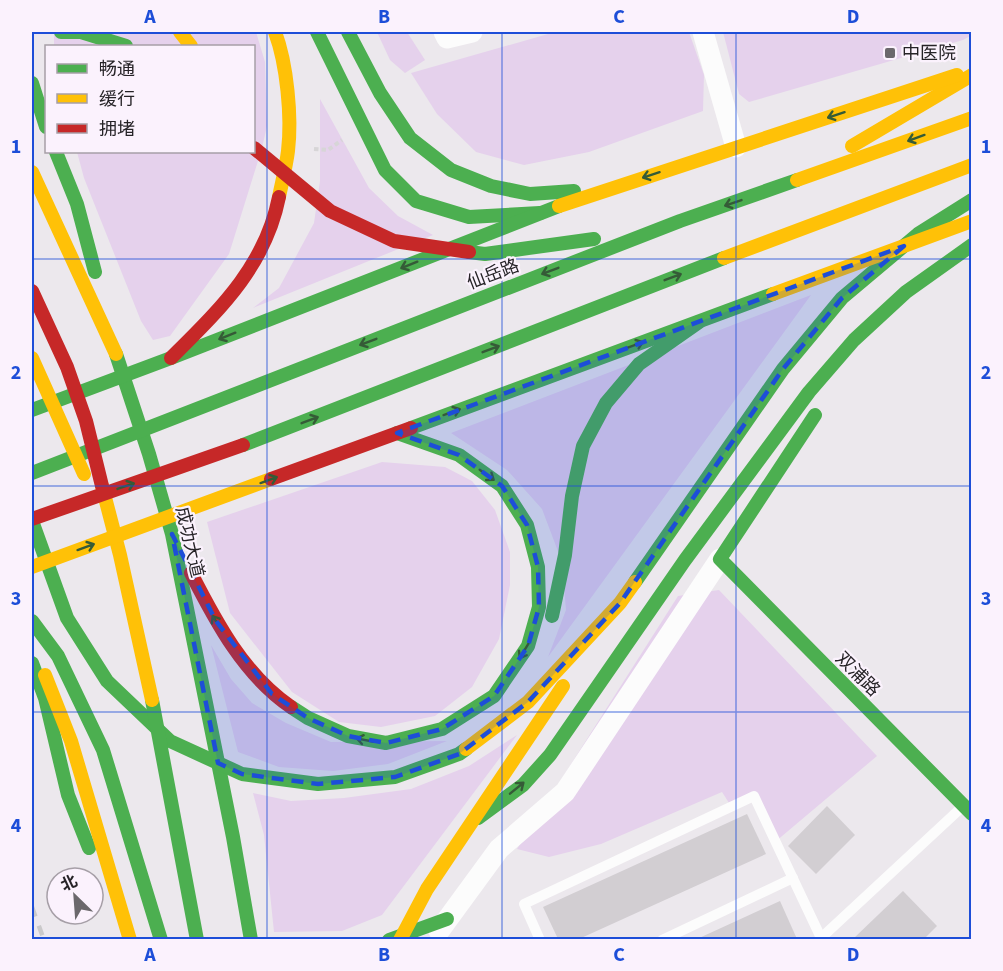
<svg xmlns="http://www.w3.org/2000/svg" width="1003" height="971" font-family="'Source Sans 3','Noto Sans SC',sans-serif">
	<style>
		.green { fill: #e5d1ec }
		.building { fill: #d2ced2 }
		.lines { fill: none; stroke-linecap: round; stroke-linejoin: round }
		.path { stroke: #d7d5d7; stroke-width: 4; stroke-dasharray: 4.5 3; stroke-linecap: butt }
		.lane { stroke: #fcfcfc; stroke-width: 10 }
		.street { stroke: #fcfcfc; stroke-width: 21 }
		.fast { stroke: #4caf50; stroke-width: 14 }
		.slow { stroke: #ffc107; stroke-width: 14 }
		.jam { stroke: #c62828; stroke-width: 14 }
		.rail { stroke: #cac9ca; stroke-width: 4.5; stroke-dasharray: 10 10; stroke-linecap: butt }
		.oneway { stroke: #355b37 }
		.marked { fill: #1d4ed8; fill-opacity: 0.2; stroke: #1d4ed8; stroke-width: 4.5; stroke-dasharray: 12 8; stroke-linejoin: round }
		.grid { fill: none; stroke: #1d4ed8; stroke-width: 1.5; stroke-opacity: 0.55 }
		.poi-dot { fill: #6b686c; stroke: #fbf2fd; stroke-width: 2 }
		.labels { text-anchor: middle; stroke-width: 4.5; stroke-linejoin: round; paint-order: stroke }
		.poi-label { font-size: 18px; fill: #262327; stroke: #fbf2fd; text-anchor: start }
		.street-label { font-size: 18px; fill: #262327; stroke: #fbf2fd }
		.neatline { fill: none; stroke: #1d4ed8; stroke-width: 2 }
		.grid-label { font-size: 20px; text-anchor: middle; font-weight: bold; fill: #1d4ed8 }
	</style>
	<rect width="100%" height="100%" fill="#ece8ed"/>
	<!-- green -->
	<g class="green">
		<polygon points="54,32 256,32 265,62 267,126 262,148 229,254 170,336 153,340 141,321 84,178 77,152 254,152 254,46 54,46"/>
		<polygon points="377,32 407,32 425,60 405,73 390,60"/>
		<polygon points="555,32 689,32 704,75 703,111 589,152 524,165 476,152 437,114 411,73"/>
		<polygon points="723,32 971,32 972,35 963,40 749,102 739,94"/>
		<polygon points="320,99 369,188 398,216 433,235 253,308 279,288 314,223 320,181"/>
		<polygon points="811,295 548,657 566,610 562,562 542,509 507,470 451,433"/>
		<polygon points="382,462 445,467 472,481 495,510 510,552 510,585 499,639 472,687 435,716 381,727 339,722 292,692 230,613 207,522"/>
		<polygon points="719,590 877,756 775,842 753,801 731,806 722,792 601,844 549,857 517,849 678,596"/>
		<polygon points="211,645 231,679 252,703 286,723 331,742 447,741 388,764 333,771 279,767 238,752"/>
		<polygon points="517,735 382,915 342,931 274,932 264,835 253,793 291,801 344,798 411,789 469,766"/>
	</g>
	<!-- building -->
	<g class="building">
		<polygon points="827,806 855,835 816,874 788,846"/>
		<polygon points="747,814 766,854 579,939 558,939 543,907"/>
		<polygon points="903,891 937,926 924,939 853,939"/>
		<polygon points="780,901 797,939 697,939"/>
	</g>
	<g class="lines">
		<!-- path -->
		<polyline class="path" points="314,149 328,150 342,140"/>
		<!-- lane -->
		<g class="lane">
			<polyline points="821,938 961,808"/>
			<polyline points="540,940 524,904 754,796 822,940"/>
			<polyline points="662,940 793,878"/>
		</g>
		<!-- street -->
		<g class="street">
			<polyline points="444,32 447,38 472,32"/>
			<polyline points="703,32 736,147"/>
			<polyline points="439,931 499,849 565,792 720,559"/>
		</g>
		<!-- fast -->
		<g class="fast">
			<polyline points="61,32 81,32 126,46"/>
			<polyline points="317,32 385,170 416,201 469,217 540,213"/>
			<polyline points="348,32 380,93 410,138 451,170 491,186 530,194 574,191"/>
			<polyline points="32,83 46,127"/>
			<polyline points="56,152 77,204 95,272"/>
			<polyline points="469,252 485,254 594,239"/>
			<polyline points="116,354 149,454 172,534 233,837 251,940"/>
			<polyline points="32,410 171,358 559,206"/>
			<polyline points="815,415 720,559 972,814"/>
			<polyline points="411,428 773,294"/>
			<polyline points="243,445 724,258"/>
			<polyline points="32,473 680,221 797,180"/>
			<polyline points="32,521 67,618 107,681 170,741 242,774 318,784 395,777 459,754 466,749"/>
			<polyline points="635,582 783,369 842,298 918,234 972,200"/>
			<polyline points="552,616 565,555 572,496 583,446 606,403 639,364 699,322"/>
			<polyline points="32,621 58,656 103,750 161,940"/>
			<polyline points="32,663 45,698 68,795 89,848"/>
			<polyline points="152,700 197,940"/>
			<polyline points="291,707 308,718 348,736 386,743 442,729 494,696 528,646 539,607 538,567 527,525 502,486 459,455 397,433"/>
			<polyline points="478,818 523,785 550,755 685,560 809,392 854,340 906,292 972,245"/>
			<polyline points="389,940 447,919"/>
		</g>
		<!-- slow -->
		<g class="slow">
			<polyline points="180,32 191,46"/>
			<path d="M275,32C287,64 292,117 288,151C286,167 282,182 279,197"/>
			<polyline points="852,146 972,75"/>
			<polyline points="32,172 116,354"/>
			<polyline points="797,180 972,118"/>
			<polyline points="559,206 957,75"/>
			<polyline points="724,258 972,165"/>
			<polyline points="773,294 972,221"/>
			<polyline points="32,358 84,474"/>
			<polyline points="102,486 120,555 152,700"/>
			<polyline points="32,567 271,479"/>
			<polyline points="45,675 71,741 130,940"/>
			<polyline points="466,749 528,702 620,603 635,582"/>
			<polyline points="400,940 427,889 563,686"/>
		</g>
		<!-- jam -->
		<g class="jam">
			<polyline points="254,148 330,211 394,241 469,252"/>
			<polyline points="32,291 67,367 86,421 102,486"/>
			<path d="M171,358C219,310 265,267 279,197"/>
			<polyline points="271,479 411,428"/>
			<polyline points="32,519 243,445"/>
			<path d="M191,573C216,622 244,675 291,707"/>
		</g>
		<!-- rail -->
		<polyline class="rail" points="32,907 44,940"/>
	</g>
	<!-- one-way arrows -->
	<defs><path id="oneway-shaft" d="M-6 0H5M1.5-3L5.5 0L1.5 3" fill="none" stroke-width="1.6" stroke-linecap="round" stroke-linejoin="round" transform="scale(1.5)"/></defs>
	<g class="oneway">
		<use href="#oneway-shaft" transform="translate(836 115) rotate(162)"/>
		<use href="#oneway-shaft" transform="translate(916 138) rotate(160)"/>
		<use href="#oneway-shaft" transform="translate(651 175) rotate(162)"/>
		<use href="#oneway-shaft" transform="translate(733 203) rotate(161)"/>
		<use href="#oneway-shaft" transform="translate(409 265) rotate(158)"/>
		<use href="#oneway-shaft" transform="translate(550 271) rotate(159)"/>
		<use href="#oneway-shaft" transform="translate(673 277) rotate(-21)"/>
		<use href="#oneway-shaft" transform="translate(227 336) rotate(158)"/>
		<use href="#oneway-shaft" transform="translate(368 342) rotate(159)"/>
		<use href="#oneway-shaft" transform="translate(635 345) rotate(-20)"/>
		<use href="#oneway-shaft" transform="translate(491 349) rotate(-21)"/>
		<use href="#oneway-shaft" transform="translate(452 412) rotate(-20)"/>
		<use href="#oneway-shaft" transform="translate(310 420) rotate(-21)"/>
		<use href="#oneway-shaft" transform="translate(487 475) rotate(36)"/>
		<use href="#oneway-shaft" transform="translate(269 480) rotate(-20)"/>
		<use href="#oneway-shaft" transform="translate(126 486) rotate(-19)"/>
		<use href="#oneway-shaft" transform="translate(86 547) rotate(-20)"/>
		<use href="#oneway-shaft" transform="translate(217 623) rotate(-122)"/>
		<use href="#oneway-shaft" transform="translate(524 651) rotate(121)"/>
		<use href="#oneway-shaft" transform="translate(365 740) rotate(-169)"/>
		<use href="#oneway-shaft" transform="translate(517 788) rotate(-39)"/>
	</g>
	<!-- marked area -->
	<path class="marked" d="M904,246L842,298L783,369L620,603L528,702L459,754L395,777L318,784L242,774L218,763L172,534L216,621L272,694L308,718L348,736L386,743L442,729L494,696L528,646L539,607L538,567L527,525L502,486L459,455L397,433Z"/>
	<!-- grid -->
	<path class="grid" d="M267,32V940M502,32V940M736,32V940M32,259H972M32,486H972M32,712H972"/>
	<!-- markers -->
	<rect class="poi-dot" x="884" y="47" width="12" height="12" rx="3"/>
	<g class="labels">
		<!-- poi labels -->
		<g class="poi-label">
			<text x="902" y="59">中医院</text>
		</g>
		<!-- street labels -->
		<g class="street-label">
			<text transform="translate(493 274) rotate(-21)" y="6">仙岳路</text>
			<text transform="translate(190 542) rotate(77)" y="6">成功大道</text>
			<text transform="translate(858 674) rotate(45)" y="6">双浦路</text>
		</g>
	</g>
	<!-- border -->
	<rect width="1003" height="971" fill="none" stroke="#fbf2fd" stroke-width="66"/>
	<!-- legend -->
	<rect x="45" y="45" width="210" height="108" fill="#fbf2fd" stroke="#a69fa7" stroke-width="1.5"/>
	<rect x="57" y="64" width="30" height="9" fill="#4caf50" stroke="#a69fa7" stroke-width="1.5"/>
	<text x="99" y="75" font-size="18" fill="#262327">畅通</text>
	<rect x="57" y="94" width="30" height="9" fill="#ffc107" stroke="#a69fa7" stroke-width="1.5"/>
	<text x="99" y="105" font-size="18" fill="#262327">缓行</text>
	<rect x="57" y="124" width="30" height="9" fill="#c62828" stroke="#a69fa7" stroke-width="1.5"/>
	<text x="99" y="135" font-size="18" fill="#262327">拥堵</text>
	<!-- north arrow -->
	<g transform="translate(75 896) rotate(335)"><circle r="28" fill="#fbf2fd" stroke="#a69fa7" stroke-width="1.5"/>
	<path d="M0-4.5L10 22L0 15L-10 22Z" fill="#6b686c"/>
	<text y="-9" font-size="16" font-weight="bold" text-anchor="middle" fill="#262327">北</text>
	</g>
	<rect x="33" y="33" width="937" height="905" class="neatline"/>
	<g class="grid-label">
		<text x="150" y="23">A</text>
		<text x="384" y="23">B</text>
		<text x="619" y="23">C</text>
		<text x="853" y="23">D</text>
		<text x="16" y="153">1</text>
		<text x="986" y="153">1</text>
		<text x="16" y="379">2</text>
		<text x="986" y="379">2</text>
		<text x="16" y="605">3</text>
		<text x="986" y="605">3</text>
		<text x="16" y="832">4</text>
		<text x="986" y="832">4</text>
		<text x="150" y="961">A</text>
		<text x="384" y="961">B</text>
		<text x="619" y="961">C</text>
		<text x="853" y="961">D</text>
	</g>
</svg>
